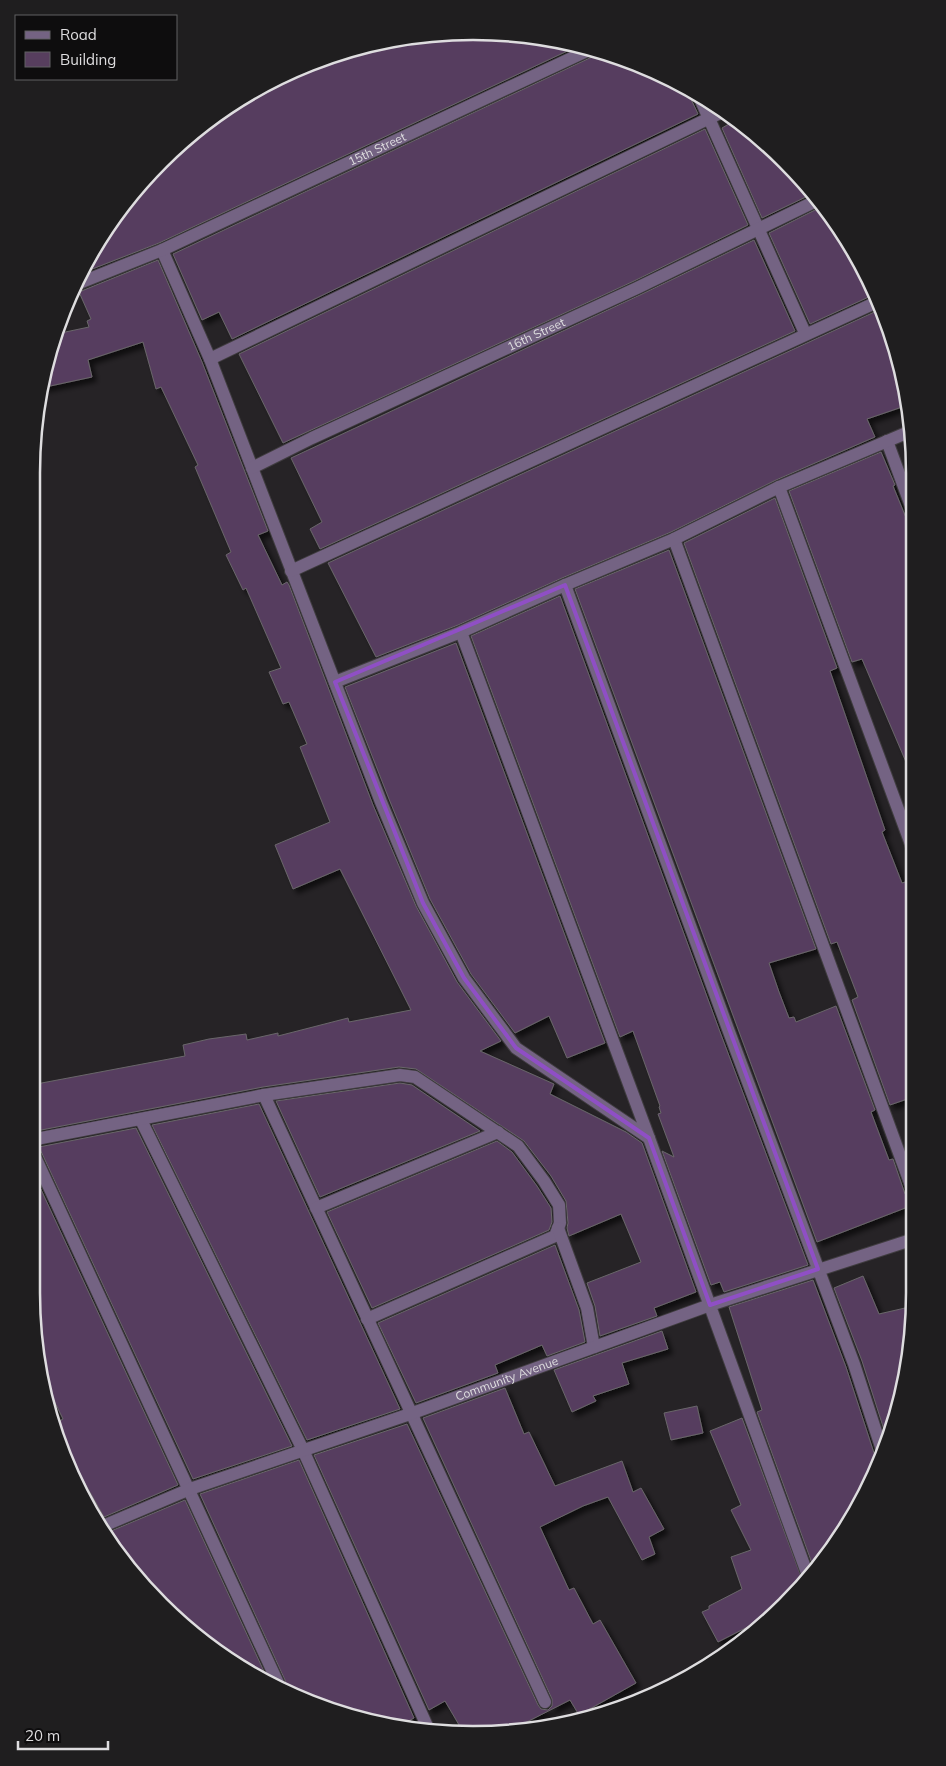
<svg xmlns="http://www.w3.org/2000/svg" width="946" height="1766" font-family="Mulish,sans-serif">
	<style>
		.building { fill: #573e5e; stroke: #69666a; filter: url(#shadow) }
		.lines { fill: none; stroke-linecap: round; stroke-linejoin: round }
		.minor-casing { stroke: #403d40; stroke-width: 14 }
		.minor { stroke: #746383; stroke-width: 12 }
		.marked { fill: none; stroke: #8f4fc5; stroke-width: 4; stroke-linejoin: round }
		.labels { text-anchor: middle; stroke-width: 4; stroke-linejoin: round; paint-order: stroke }
		.street-label { font-size: 12px; fill: #dedddf; stroke: #0e0d0e }
		.rim { fill: none; stroke: #dedddf; stroke-width: 2.5 }
	</style>
	<defs>
		<filter id="shadow"><feDropShadow dx="4.5" dy="4.5" stdDeviation="2.5" flood-color="#0009"/></filter>
	</defs>
	<rect width="100%" height="100%" fill="#262326"/>
	<!-- building -->
	<g class="building">
		<polygon points="444,32 530,35 578,46 159,243 82,273 90,252 141,182 204,123 239,108 236,103 270,81 291,72 358,46"/>
		<polygon points="599,51 615,55 691,89 690,97 698,114 232,339 219,312 202,320 173,254 594,56"/>
		<polygon points="734,121 785,160 812,194 762,218 722,128"/>
		<polygon points="705,129 748,225 634,281 283,443 239,354"/>
		<polygon points="823,206 827,211 847,251 851,249 873,295 810,324 769,233"/>
		<polygon points="754,240 795,331 320,549 310,529 322,522 291,458 640,295"/>
		<polygon points="158,260 202,362 268,531 258,535 282,585 287,582 289,585 373,805 416,906 457,982 501,1041 480,1051 554,1084 550,1094 626,1132 642,1143 696,1292 654,1308 657,1316 600,1336 595,1306 587,1283 641,1262 621,1214 569,1236 567,1228 568,1223 566,1201 551,1176 524,1141 416,1069 399,1067 263,1087 31,1132 31,1085 185,1056 183,1045 209,1039 246,1034 247,1040 278,1033 278,1036 348,1018 349,1022 411,1010 340,869 293,889 275,845 330,822 300,747 307,744 289,702 283,704 269,672 281,668 246,588 243,590 226,555 231,552 195,467 198,465 161,387 156,389 143,342 88,360 92,377 41,388 46,358 56,334 89,327 87,321 91,319 79,292"/>
		<polygon points="881,309 891,331 908,405 867,419 875,437 776,480 671,532 562,578 458,625 376,657 328,563"/>
		<polygon points="881,452 895,485 893,486 911,530 912,776 862,659 852,662 789,491"/>
		<polygon points="775,498 837,668 830,671 885,830 882,832 902,883 912,880 913,1097 890,1105 852,1000 858,997 837,942 831,944 684,543"/>
		<polygon points="669,550 816,949 769,963 779,992 789,1018 794,1017 796,1022 836,1006 875,1110 871,1112 889,1160 893,1159 905,1194 910,1199 913,1205 817,1242 575,589"/>
		<polygon points="560,596 720,1032 808,1265 724,1292 720,1282 711,1285 662,1151 674,1157 658,1114 661,1113 659,1107 660,1106 633,1031 620,1037 471,636"/>
		<polygon points="456,643 605,1043 567,1058 549,1016 515,1033 471,974 430,899 389,799 345,687"/>
		<polygon points="400,1083 412,1085 480,1131 320,1197 276,1101"/>
		<polygon points="259,1104 400,1409 307,1440 152,1125"/>
		<polygon points="136,1128 292,1446 193,1479 39,1147"/>
		<polygon points="497,1141 512,1152 537,1186 551,1208 552,1222 549,1230 372,1308 327,1212"/>
		<polygon points="31,1168 178,1485 104,1517 83,1480 56,1423 63,1419 47,1386 31,1293"/>
		<polygon points="555,1245 579,1310 585,1342 547,1356 542,1345 495,1365 498,1373 416,1403 378,1323"/>
		<polygon points="863,1276 879,1314 905,1308 912,1333 900,1408 887,1439 862,1361 834,1288"/>
		<polygon points="813,1280 846,1367 874,1453 879,1457 859,1506 855,1507 851,1519 813,1566 757,1412 762,1410 729,1307"/>
		<polygon points="662,1331 668,1349 622,1363 629,1384 593,1396 596,1401 572,1412 554,1370"/>
		<polygon points="505,1388 524,1434 529,1432 555,1486 622,1461 633,1492 641,1488 664,1529 649,1537 655,1554 642,1560 608,1497 583,1506 540,1527 569,1590 574,1588 593,1624 600,1620 636,1683 579,1715 570,1700 515,1728 514,1726 500,1734 462,1730 445,1701 429,1710 314,1455 407,1424 538,1705 541,1709 548,1710 552,1706 552,1699 423,1418"/>
		<polygon points="697,1406 703,1433 671,1440 664,1413"/>
		<polygon points="742,1418 802,1579 773,1614 718,1642 702,1612 709,1609 709,1606 742,1589 731,1557 751,1550 731,1510 741,1505 710,1431"/>
		<polygon points="299,1460 414,1718 403,1724 359,1720 285,1686 285,1680 200,1494"/>
		<polygon points="185,1500 267,1678 228,1660 123,1562 109,1537 113,1535 111,1531"/>
	</g>
	<g class="lines">
		<!-- minor casing -->
		<g class="minor-casing">
			<g id="minor">
				<polyline points="698,94 805,333"/>
				<polyline points="162,250 210,359 381,802 423,903 464,978 516,1048 649,1138"/>
				<path id="s1" d="M77,284L162,250L591,49"/>
				<polyline points="210,359 722,112"/>
				<polyline points="887,441 911,506"/>
				<path id="s2" d="M252,468L312,438L637,288L818,200"/>
				<polyline points="779,487 912,847"/>
				<polyline points="674,539 913,1191"/>
				<polyline points="291,571 877,302"/>
				<polyline points="565,585 728,1029 854,1364 882,1450"/>
				<polyline points="461,632 649,1138 807,1573"/>
				<polyline points="335,682 461,632 565,585 674,539 779,487 911,431"/>
				<polyline points="264,1095 545,1702"/>
				<polyline points="141,1120 303,1450 427,1726"/>
				<polyline points="31,1140 264,1095 400,1075 415,1077 518,1146 544,1181 559,1205 560,1223 555,1236 367,1319"/>
				<polyline points="31,1148 278,1683"/>
				<polyline points="316,1208 498,1132"/>
				<polyline points="558,1228 587,1308 594,1347"/>
				<path id="s3" d="M103,1526L190,1489L410,1414L710,1305L914,1239"/>
			</g>
		</g>
		<!-- minor -->
		<use href="#minor" class="minor"/>
	</g>
	<!-- marked area -->
	<path class="marked" d="M565,585L818,1269L710,1305L649,1138L516,1048L464,978L423,903L335,682Z"/>
	<g class="labels">
		<!-- street labels -->
		<g class="street-label">
			<text dy="4" stroke="none"><textPath href="#s1" startOffset="329">15th Street</textPath></text>
			<text dy="4" stroke="none"><textPath href="#s2" startOffset="314">16th Street</textPath></text>
			<text dy="4" stroke="none"><textPath href="#s3" startOffset="430">Community Avenue</textPath></text>
		</g>
	</g>
	<!-- crop -->
	<path d="M0 0H946V1766H0ZM473 40H473A433 433 0 0 1 906 473V1293A433 433 0 0 1 473 1726H473A433 433 0 0 1 40 1293V473A433 433 0 0 1 473 40Z" fill="#1f1e1f" fill-rule="evenodd"/>
	<path class="rim" d="M473 40H473A433 433 0 0 1 906 473V1293A433 433 0 0 1 473 1726H473A433 433 0 0 1 40 1293V473A433 433 0 0 1 473 40Z"/>
	<!-- legend -->
	<rect x="15" y="15" width="162" height="65" fill="#0e0d0e" stroke="#616062"/>
	<rect x="25" y="31" width="25" height="8" fill="#746383" stroke="#616062"/>
	<text x="60" y="40" font-size="15" fill="#dedddf">Road</text>
	<rect x="25" y="52" width="25" height="15" fill="#573e5e" stroke="#616062"/>
	<text x="60" y="65" font-size="15" fill="#dedddf">Building</text>
	<!-- scale -->
	<path d="M18 1741v8h90v-8" fill="none" stroke="#dedddf" stroke-width="2.5"/>
	<text x="25" y="1741" font-size="15" fill="#dedddf" stroke="#0e0d0e" stroke-width="4" paint-order="stroke">20 m</text>
</svg>
